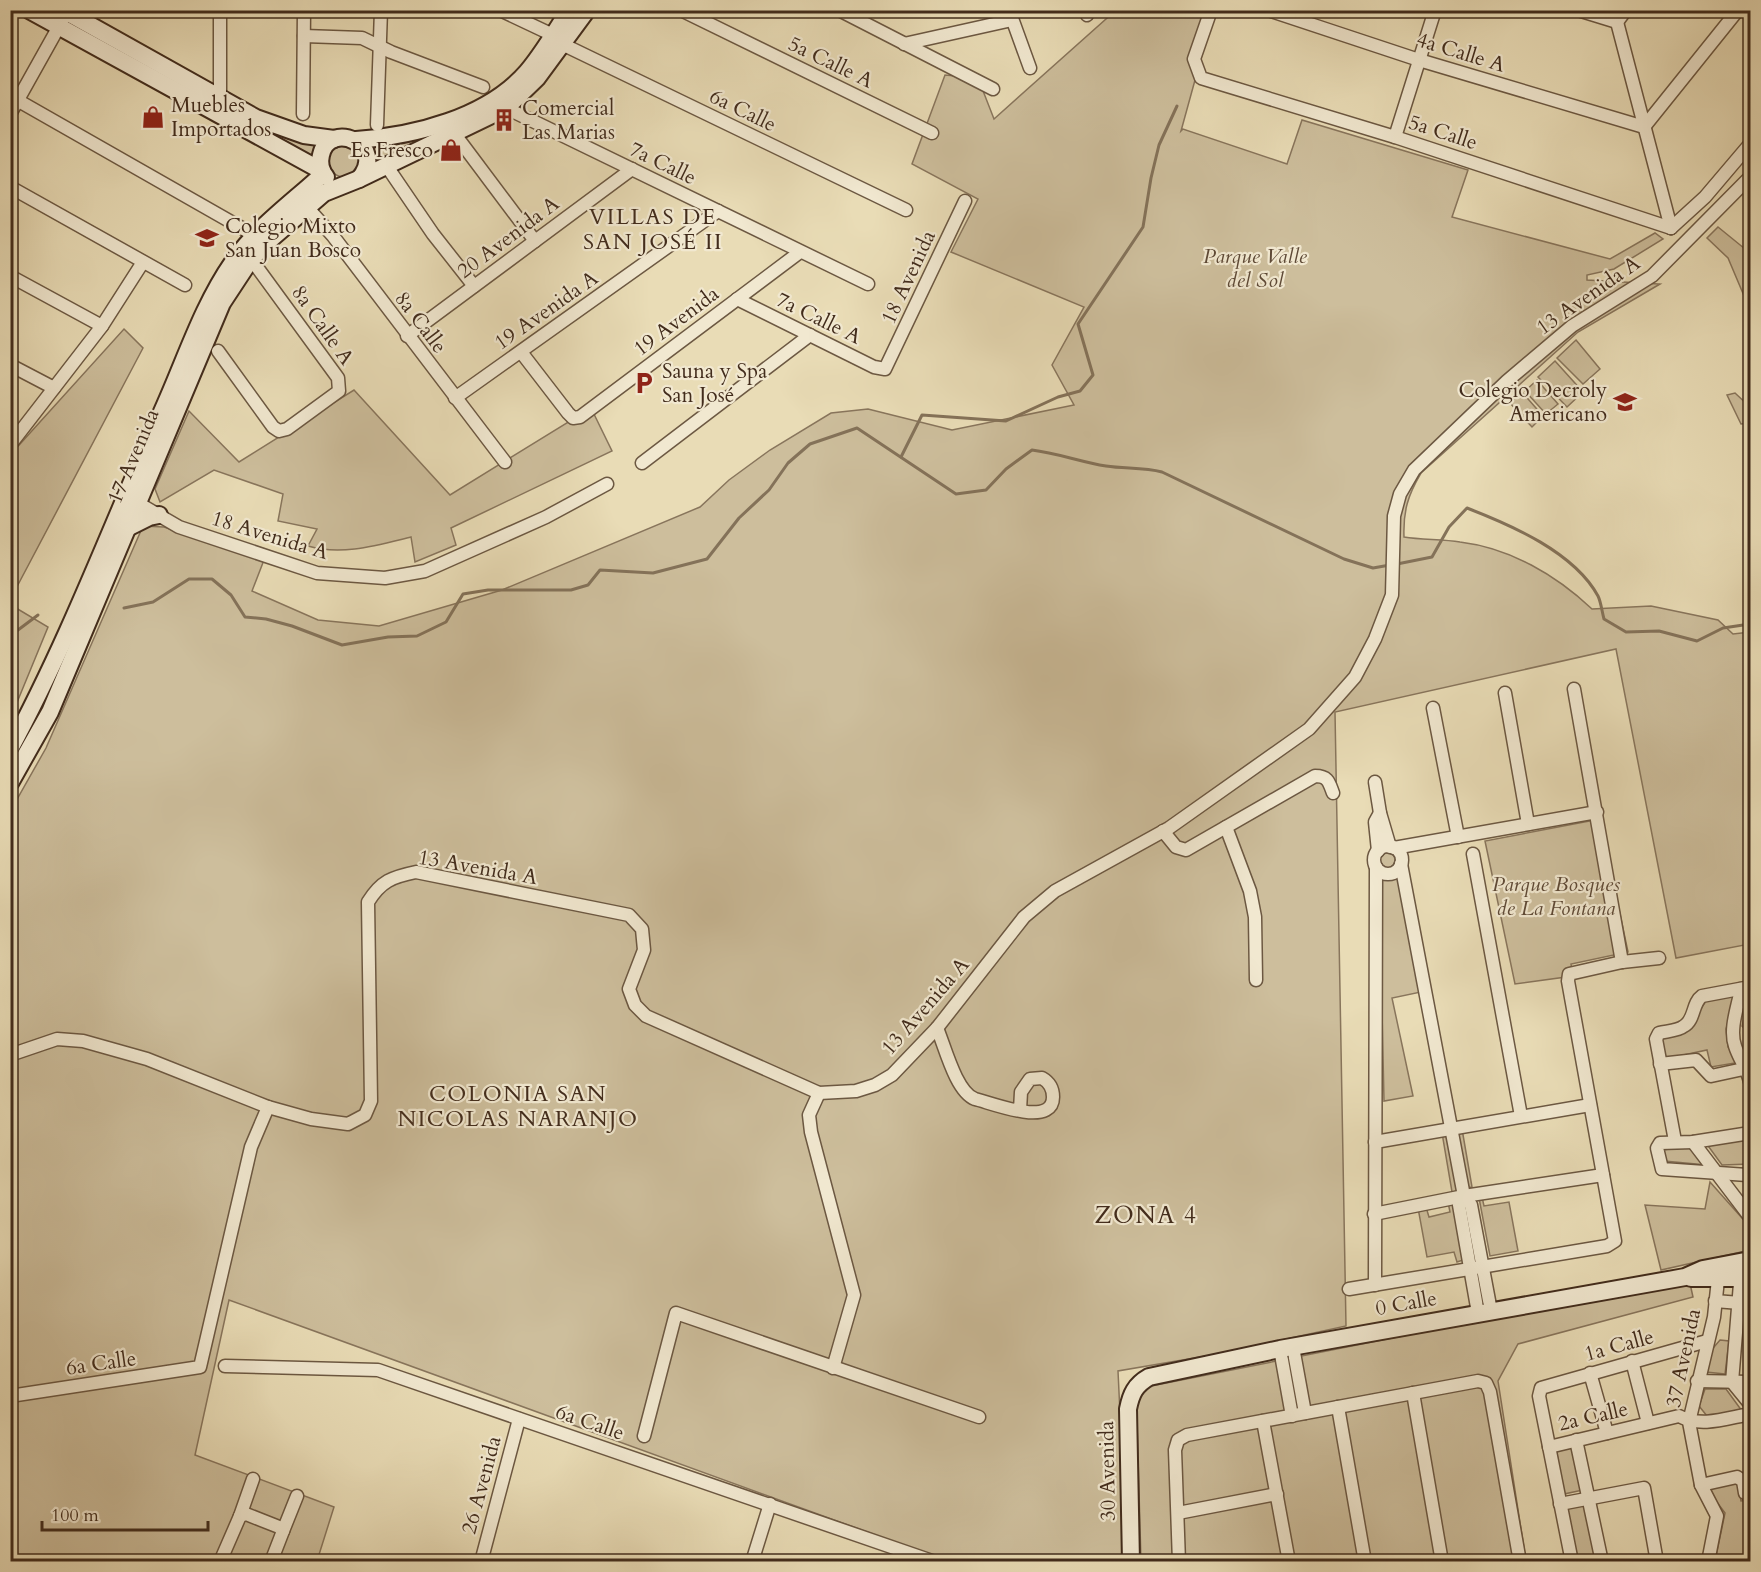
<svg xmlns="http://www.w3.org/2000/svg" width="1761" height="1572" font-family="Cardo,serif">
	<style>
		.green { fill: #cdbe9c; stroke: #88755c; stroke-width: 1.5 }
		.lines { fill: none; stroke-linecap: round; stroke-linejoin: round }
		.stream { stroke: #847259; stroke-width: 3 }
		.street-casing { stroke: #6c5842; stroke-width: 15 }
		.secondary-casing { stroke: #422c1c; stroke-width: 20 }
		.street { stroke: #f1e8d0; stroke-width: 12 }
		.secondary { stroke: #f1e8d0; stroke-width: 16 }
		.labels { text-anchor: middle; stroke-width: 4.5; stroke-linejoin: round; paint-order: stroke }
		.street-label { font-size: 21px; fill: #422c1c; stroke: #f1e8d0 }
		.poi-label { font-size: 21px; fill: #422c1c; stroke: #f1e8d0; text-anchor: start }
		.park-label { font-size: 21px; font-style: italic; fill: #5e4936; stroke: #f1e8d0 }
		.neighbourhood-label { font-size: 22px; letter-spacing: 1.5px; fill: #422c1c; stroke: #f1e8d0 }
		.quarter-label { font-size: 24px; letter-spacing: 1.5px; fill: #422c1c; stroke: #f1e8d0 }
	</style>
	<rect width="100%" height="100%" fill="#e9dcb6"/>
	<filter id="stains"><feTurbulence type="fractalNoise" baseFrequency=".00333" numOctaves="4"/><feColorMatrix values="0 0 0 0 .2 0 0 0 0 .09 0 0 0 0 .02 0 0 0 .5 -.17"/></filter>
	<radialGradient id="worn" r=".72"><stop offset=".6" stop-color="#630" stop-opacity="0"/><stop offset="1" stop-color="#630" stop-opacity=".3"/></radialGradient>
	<!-- green -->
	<g class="green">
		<path d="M1115,11H1214L1181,131L1183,129L1287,164L1302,120L1468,170L1452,217L1610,259L1655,233L1663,239L1614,269L1587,275V280L1660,284L1578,332L1421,473C1408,495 1403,511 1404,537C1422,540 1442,539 1460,542C1510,548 1556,575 1592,609L1651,606L1718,620L1733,634L1750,632V944L1676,958L1616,649L1335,712L1346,1326L1212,1355L1118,1371L1127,1561H947L229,1300L195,1455L334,1507L317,1561L11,1562V810L46,748L143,526L164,527L264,560L252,591L318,620L379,626L502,590L700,507L729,480L770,450L831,413L868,409L952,430L1074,405L1052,365L1084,307L951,252L978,199L912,164L945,75L978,78L994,119Z"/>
		<polygon points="238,116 325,142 318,163"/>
		<polygon points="446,131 368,169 365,144"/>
		<circle cx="344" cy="161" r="16"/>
		<polygon points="1718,227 1750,253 1750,310 1728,258 1707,238"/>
		<polygon points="124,329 143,348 11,598 11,454"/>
		<polygon points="1576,340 1600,369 1583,384 1557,358"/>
		<polygon points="1555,361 1583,392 1567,407 1538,377"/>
		<polygon points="1537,380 1558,404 1546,414 1525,391"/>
		<path d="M354,390L450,495L591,408L612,451L451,528L456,545L415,562L411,537C378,545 342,556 308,546L317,529L278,521L283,494L214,470L160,502L155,489L189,411L239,462Z"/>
		<polygon points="1522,392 1543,416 1532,427 1510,403"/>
		<polygon points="1735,393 1750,407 1750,423 1741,424 1727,395"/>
		<polygon points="11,605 48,627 11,717"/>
		<polygon points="1600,819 1628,952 1571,964 1573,976 1515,984 1485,841"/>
		<circle cx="1387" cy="860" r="8"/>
		<polygon points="1397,873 1421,992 1392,998 1413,1096 1384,1101 1379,875 1388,877"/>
		<polygon points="1737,990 1726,1029 1728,1047 1741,1062 1711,1067 1707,1050 1665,1059 1660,1035 1689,1029 1708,997"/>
		<polygon points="1748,1003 1750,1044 1749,1034 1742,1026"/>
		<polygon points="1462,1129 1472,1187 1467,1188 1458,1130"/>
		<polygon points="1449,1132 1458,1191 1452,1192 1442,1133"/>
		<polygon points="1750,1136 1750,1164 1722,1165 1706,1143"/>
		<polygon points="1692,1146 1707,1165 1664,1161 1662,1150"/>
		<polygon points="1710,1182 1750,1227 1750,1250 1661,1270 1645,1205 1705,1209"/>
		<polygon points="1482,1197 1484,1206 1509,1202 1518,1251 1490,1256 1479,1198"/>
		<polygon points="1454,1201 1463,1260 1457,1262 1454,1252 1427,1257 1418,1208 1426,1207 1429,1217 1450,1212 1448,1202"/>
		<polygon points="1689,1279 1693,1297 1518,1344 1498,1381 1526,1561 1141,1561 1136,1389"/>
		<polygon points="1748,1287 1750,1287 1750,1340 1745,1339"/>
		<polygon points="1720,1340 1729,1341 1725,1374 1706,1372 1708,1354"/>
		<polygon points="1705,1389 1726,1389 1742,1411 1707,1416 1699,1406"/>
		<polygon points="1573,1444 1583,1490 1564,1494 1556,1449"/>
		<polygon points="1738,1483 1741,1501 1750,1500 1750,1555 1715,1561 1725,1513 1707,1489"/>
		<polygon points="1585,1501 1597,1561 1574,1561 1564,1505"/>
	</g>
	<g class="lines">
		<!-- stream -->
		<g class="stream">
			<polyline points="901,457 922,415 1006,421 1058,397 1080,391 1093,375 1078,324 1143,227 1151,178 1159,145 1177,106"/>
			<path d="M1397,564L1432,557L1449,527L1467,508C1511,525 1574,552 1598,596C1601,602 1602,612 1604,619L1626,632L1659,631L1697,641L1723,628L1750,624"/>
			<path d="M124,608L153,602L189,579H212L231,595L245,617L266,619L292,626L342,645L388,637L417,636L446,622L463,594L488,590H571L588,585L600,570L653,573L707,559L739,518L769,490L788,463L810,444L857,428L956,494L986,490L1006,469L1032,450C1057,453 1081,462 1106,466C1125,469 1143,467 1162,472L1344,559L1373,568L1390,565"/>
			<polyline points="10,636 38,615"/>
		</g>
		<!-- street casing -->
		<g class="street-casing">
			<g id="street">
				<polyline points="500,10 553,35"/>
				<polyline points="681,10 932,133"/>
				<polyline points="839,10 993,89"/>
				<polyline points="1009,10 1030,68"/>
				<polyline points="1085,10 1087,15"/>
				<polyline points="1211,10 1194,59 1201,78 1395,137 1671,228"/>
				<polyline points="1268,10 1419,60 1644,127 1738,10"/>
				<polyline points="1578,10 1617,22"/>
				<polyline points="1617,22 1671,228"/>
				<polyline points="1617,22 1626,10"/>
				<polyline points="304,36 362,38 391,52 483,87"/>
				<polyline points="904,44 1012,20"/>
				<polyline points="564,45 906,210"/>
				<polyline points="10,96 254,235"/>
				<polyline points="220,97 220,10"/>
				<polyline points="506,108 868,284"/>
				<polyline points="10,114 62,21"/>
				<polyline points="303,114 304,10"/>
				<polyline points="377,125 381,10"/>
				<polyline points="454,133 535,241"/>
				<polyline points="1395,137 1435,10"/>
				<polyline points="386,165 433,234 474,286"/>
				<polyline points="10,187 185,285"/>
				<polyline points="306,206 333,236 505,462"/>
				<polyline points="1671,228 1705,197 1750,144"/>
				<polyline points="10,276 102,326"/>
				<polyline points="737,299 874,367 885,369 965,201"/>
				<polyline points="407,336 632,169"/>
				<polyline points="218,351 273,427 279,431 287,429 339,391 338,378 251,259"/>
				<polyline points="521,352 568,413 573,418 580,417 800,252"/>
				<polyline points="10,365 54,388"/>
				<polyline points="455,398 718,211"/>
				<polyline points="10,445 102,326 143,262"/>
				<polyline points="642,463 810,335"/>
				<polyline points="131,499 179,527 317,573 385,578 425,571 546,517 607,484"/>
				<polyline points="1574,689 1622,962"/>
				<polyline points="1505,693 1528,824"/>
				<polyline points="1433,708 1458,837"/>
				<polyline points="1375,782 1380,813 1390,847"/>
				<polyline points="1226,827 1250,891 1255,917 1256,980"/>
				<path d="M1163,831L1176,847L1186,850L1315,776C1328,776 1329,782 1333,793"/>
				<circle cx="1388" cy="860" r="14"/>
				<polyline points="1394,848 1597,812"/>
				<polyline points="1378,851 1375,822 1380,813"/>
				<polyline points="1473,854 1521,1116"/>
				<polyline points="1401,864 1464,1196 1471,1205 1491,1311"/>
				<path d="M1741,989C1738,1006 1729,1029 1735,1046C1739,1059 1747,1068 1750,1082"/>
				<path d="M937,1028C945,1047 956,1092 975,1099C992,1103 1053,1128 1053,1097C1053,1088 1049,1082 1042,1078L1030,1079L1021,1092L1020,1110"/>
				<path d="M10,1055L57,1039L83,1041L147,1059L268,1107L311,1119L348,1124L365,1115L371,1101L368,902C381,881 392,877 416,872L629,915L642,929L644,950L629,989L635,1005L646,1016L819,1093L856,1091L875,1085L892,1075L937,1028L1024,917L1055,891L1169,828L1309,729L1355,677L1375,639L1392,595L1394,516L1400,494L1414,470L1507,381L1572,326L1652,276L1750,177"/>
				<polyline points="1660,1064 1696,1060 1711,1076 1748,1068"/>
				<polyline points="819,1093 809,1115 811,1132 854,1295 833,1368"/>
				<path d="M1675,1141L1656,1039L1659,1033C1667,1031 1678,1031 1684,1026C1695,1020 1692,1003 1702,996L1750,987"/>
				<polyline points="1375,1142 1590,1105"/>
				<polyline points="1693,1142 1750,1217"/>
				<polyline points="1747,1175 1662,1169 1657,1148 1660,1143 1693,1142 1750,1133"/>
				<polyline points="1464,1196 1459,1205 1478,1313"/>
				<polyline points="1374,1214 1464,1196 1603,1175"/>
				<polyline points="1741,1271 1732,1382 1750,1404"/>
				<polyline points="1375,1285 1376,867"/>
				<polyline points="1349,1289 1607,1246 1615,1241 1568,981 1569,974 1622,962 1659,958"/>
				<polyline points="1715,1301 1740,1303"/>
				<polyline points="1293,1347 1305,1413"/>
				<polyline points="1280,1349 1292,1416"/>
				<polyline points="1632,1361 1648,1423"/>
				<polyline points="225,1366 378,1370 935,1562"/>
				<polyline points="1590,1373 1607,1433"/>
				<polyline points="1697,1381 1750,1382"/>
				<polyline points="1413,1393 1442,1562"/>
				<polyline points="10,1396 200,1367 251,1147 268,1107"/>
				<polyline points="1338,1407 1365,1562"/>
				<polyline points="1263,1421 1289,1562"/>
				<polyline points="644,1436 676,1313 979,1417"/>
				<polyline points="1576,1440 1602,1562"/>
				<path d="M1549,1447L1679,1416C1701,1428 1727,1418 1750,1414"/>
				<polyline points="1701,1485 1737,1477 1743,1481 1745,1493 1750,1495"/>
				<polyline points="1560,1504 1644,1488 1657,1562"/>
				<polyline points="1178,1513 1277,1494"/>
				<polyline points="240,1516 253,1479"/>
				<polyline points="283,1531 297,1496"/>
				<polyline points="220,1562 240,1516 246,1514 279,1527 283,1531 271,1562"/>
				<polyline points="481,1562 519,1419"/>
				<polyline points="752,1562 770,1504"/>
				<polyline points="1179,1562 1175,1450 1178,1440 1187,1435 1478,1381 1486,1383 1490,1392 1520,1562"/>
				<polyline points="1572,1562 1539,1396 1541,1388 1707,1341"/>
				<polyline points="1708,1562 1717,1516 1701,1485 1689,1422 1714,1317 1719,1270"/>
				<polyline points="1748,1562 1750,1561"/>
			</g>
		</g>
		<!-- secondary casing -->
		<g class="secondary-casing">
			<g id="secondary">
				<polyline points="29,10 322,171"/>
				<polyline points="63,10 256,118 304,135 334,139"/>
				<path d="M356,140C414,136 487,118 527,72C543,53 556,31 569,10"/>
				<path d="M326,177C321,171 319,163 321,155C329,119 389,145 359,179"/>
				<polyline points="127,528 149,517 159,515"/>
				<path d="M10,749C70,638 114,520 165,405C186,358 203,305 233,262C257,227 293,202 323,174"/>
				<polyline points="10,783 50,712 222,303 251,259 272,238 324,193 359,179 506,108 537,78 587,10"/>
				<polyline points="1691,1278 1750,1278"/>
				<path d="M1131,1562L1128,1409C1131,1394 1135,1385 1149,1377L1280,1349L1685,1277L1703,1269L1750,1260"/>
			</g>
		</g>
		<!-- street -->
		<use href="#street" class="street"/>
		<!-- secondary -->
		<use href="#secondary" class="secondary"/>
	</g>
	<!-- icons -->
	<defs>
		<g id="shop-bare" transform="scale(1.8)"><path d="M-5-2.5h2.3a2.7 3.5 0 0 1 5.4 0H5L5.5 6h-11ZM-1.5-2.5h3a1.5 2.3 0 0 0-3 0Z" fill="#8f2418" stroke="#f1e8d0" stroke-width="2.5" paint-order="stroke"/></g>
		<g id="building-bare" transform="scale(1.8)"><path d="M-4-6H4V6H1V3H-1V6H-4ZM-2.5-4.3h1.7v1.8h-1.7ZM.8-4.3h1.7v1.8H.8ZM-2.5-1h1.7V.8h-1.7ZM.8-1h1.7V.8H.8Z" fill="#8f2418" stroke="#f1e8d0" stroke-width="2.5" paint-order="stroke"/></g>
		<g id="school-bare" transform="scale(1.8)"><path d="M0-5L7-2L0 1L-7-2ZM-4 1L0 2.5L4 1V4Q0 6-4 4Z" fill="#8f2418" stroke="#f1e8d0" stroke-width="2.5" paint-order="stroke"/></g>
		<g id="parking-bare" transform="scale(1.8)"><path d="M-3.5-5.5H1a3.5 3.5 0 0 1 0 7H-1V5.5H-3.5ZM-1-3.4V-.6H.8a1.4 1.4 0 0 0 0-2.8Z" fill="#8f2418" stroke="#f1e8d0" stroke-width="2.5" paint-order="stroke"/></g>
	</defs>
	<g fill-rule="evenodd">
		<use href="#shop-bare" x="153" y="117"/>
		<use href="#building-bare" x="504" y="120"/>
		<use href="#shop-bare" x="451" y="150"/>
		<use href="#school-bare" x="207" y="238"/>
		<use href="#parking-bare" x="644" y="383"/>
		<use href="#school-bare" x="1625" y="402"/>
	</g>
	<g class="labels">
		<!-- street labels -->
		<g class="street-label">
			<text transform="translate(1461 52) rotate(17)" y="7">4a Calle A</text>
			<text transform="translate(831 62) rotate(26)" y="7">5a Calle A</text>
			<text transform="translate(743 110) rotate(26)" y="7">6a Calle</text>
			<text transform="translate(1443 132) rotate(18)" y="7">5a Calle</text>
			<text transform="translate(663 163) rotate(26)" y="7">7a Calle</text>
			<text transform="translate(508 237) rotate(-37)" y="7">20 Avenida A</text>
			<text transform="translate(908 277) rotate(-65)" y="7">18 Avenida</text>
			<text transform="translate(1588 295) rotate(-35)" y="7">13 Avenida A</text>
			<text transform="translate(546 310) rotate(-35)" y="7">19 Avenida A</text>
			<text transform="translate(819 318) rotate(26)" y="7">7a Calle A</text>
			<text transform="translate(676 321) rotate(-37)" y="7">19 Avenida</text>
			<text transform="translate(421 322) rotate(53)" y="7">8a Calle</text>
			<text transform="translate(323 325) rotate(55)" y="7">8a Calle A</text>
			<text transform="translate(133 456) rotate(-67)" y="7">17 Avenida</text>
			<text transform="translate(270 535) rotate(17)" y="7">18 Avenida A</text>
			<text transform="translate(478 867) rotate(10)" y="7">13 Avenida A</text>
			<text transform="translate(925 1006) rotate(-49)" y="7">13 Avenida A</text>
			<text transform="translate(1406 1303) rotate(-10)" y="7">0 Calle</text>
			<text transform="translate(1619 1345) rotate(-15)" y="7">1a Calle</text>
			<text transform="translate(1683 1358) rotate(-78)" y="7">37 Avenida</text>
			<text transform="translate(101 1363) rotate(-8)" y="7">6a Calle</text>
			<text transform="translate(1593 1416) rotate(-13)" y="7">2a Calle</text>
			<text transform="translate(590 1422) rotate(19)" y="7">6a Calle</text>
			<text transform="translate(1107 1471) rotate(-91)" y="7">30 Avenida</text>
			<text transform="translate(481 1485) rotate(-75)" y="7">26 Avenida</text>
		</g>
		<!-- poi labels -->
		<g class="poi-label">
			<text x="171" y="112">Muebles<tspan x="171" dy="24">Importados</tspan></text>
			<text x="522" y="115">Comercial<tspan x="522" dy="24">Las Marias</tspan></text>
			<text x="433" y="157" text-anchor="end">Es Fresco</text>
			<text x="225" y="233">Colegio Mixto<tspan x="225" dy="24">San Juan Bosco</tspan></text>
			<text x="662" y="378">Sauna y Spa<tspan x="662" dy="24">San José</tspan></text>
			<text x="1607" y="397" text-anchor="end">Colegio Decroly<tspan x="1607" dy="24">Americano</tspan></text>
		</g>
		<!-- park labels -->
		<g class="park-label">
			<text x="1255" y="263">Parque Valle<tspan x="1255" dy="24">del Sol</tspan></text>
			<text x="1556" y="891">Parque Bosques<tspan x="1556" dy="24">de La Fontana</tspan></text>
		</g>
		<!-- neighbourhood labels -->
		<g class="neighbourhood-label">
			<text x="653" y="224">VILLAS DE<tspan x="653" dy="25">SAN JOSÉ II</tspan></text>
			<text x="518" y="1101">COLONIA SAN<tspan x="518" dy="25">NICOLAS NARANJO</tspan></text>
		</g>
		<!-- quarter labels -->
		<g class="quarter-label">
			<text x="1146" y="1223">ZONA 4</text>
		</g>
	</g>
	<!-- margin -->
	<rect width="1761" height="1572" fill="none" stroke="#e9dcb6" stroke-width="36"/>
	<rect x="12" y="12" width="1737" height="1548" fill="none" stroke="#422c1c" stroke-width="3"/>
	<rect x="18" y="18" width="1725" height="1536" fill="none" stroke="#422c1c" stroke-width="1.5"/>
	<!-- scale -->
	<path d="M42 1521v9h166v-9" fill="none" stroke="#422c1c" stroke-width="3"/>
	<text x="51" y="1521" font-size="18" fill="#422c1c" stroke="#f1e8d0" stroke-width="4.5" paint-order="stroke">100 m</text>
	<rect width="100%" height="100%" filter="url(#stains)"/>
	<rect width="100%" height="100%" fill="url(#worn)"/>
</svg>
